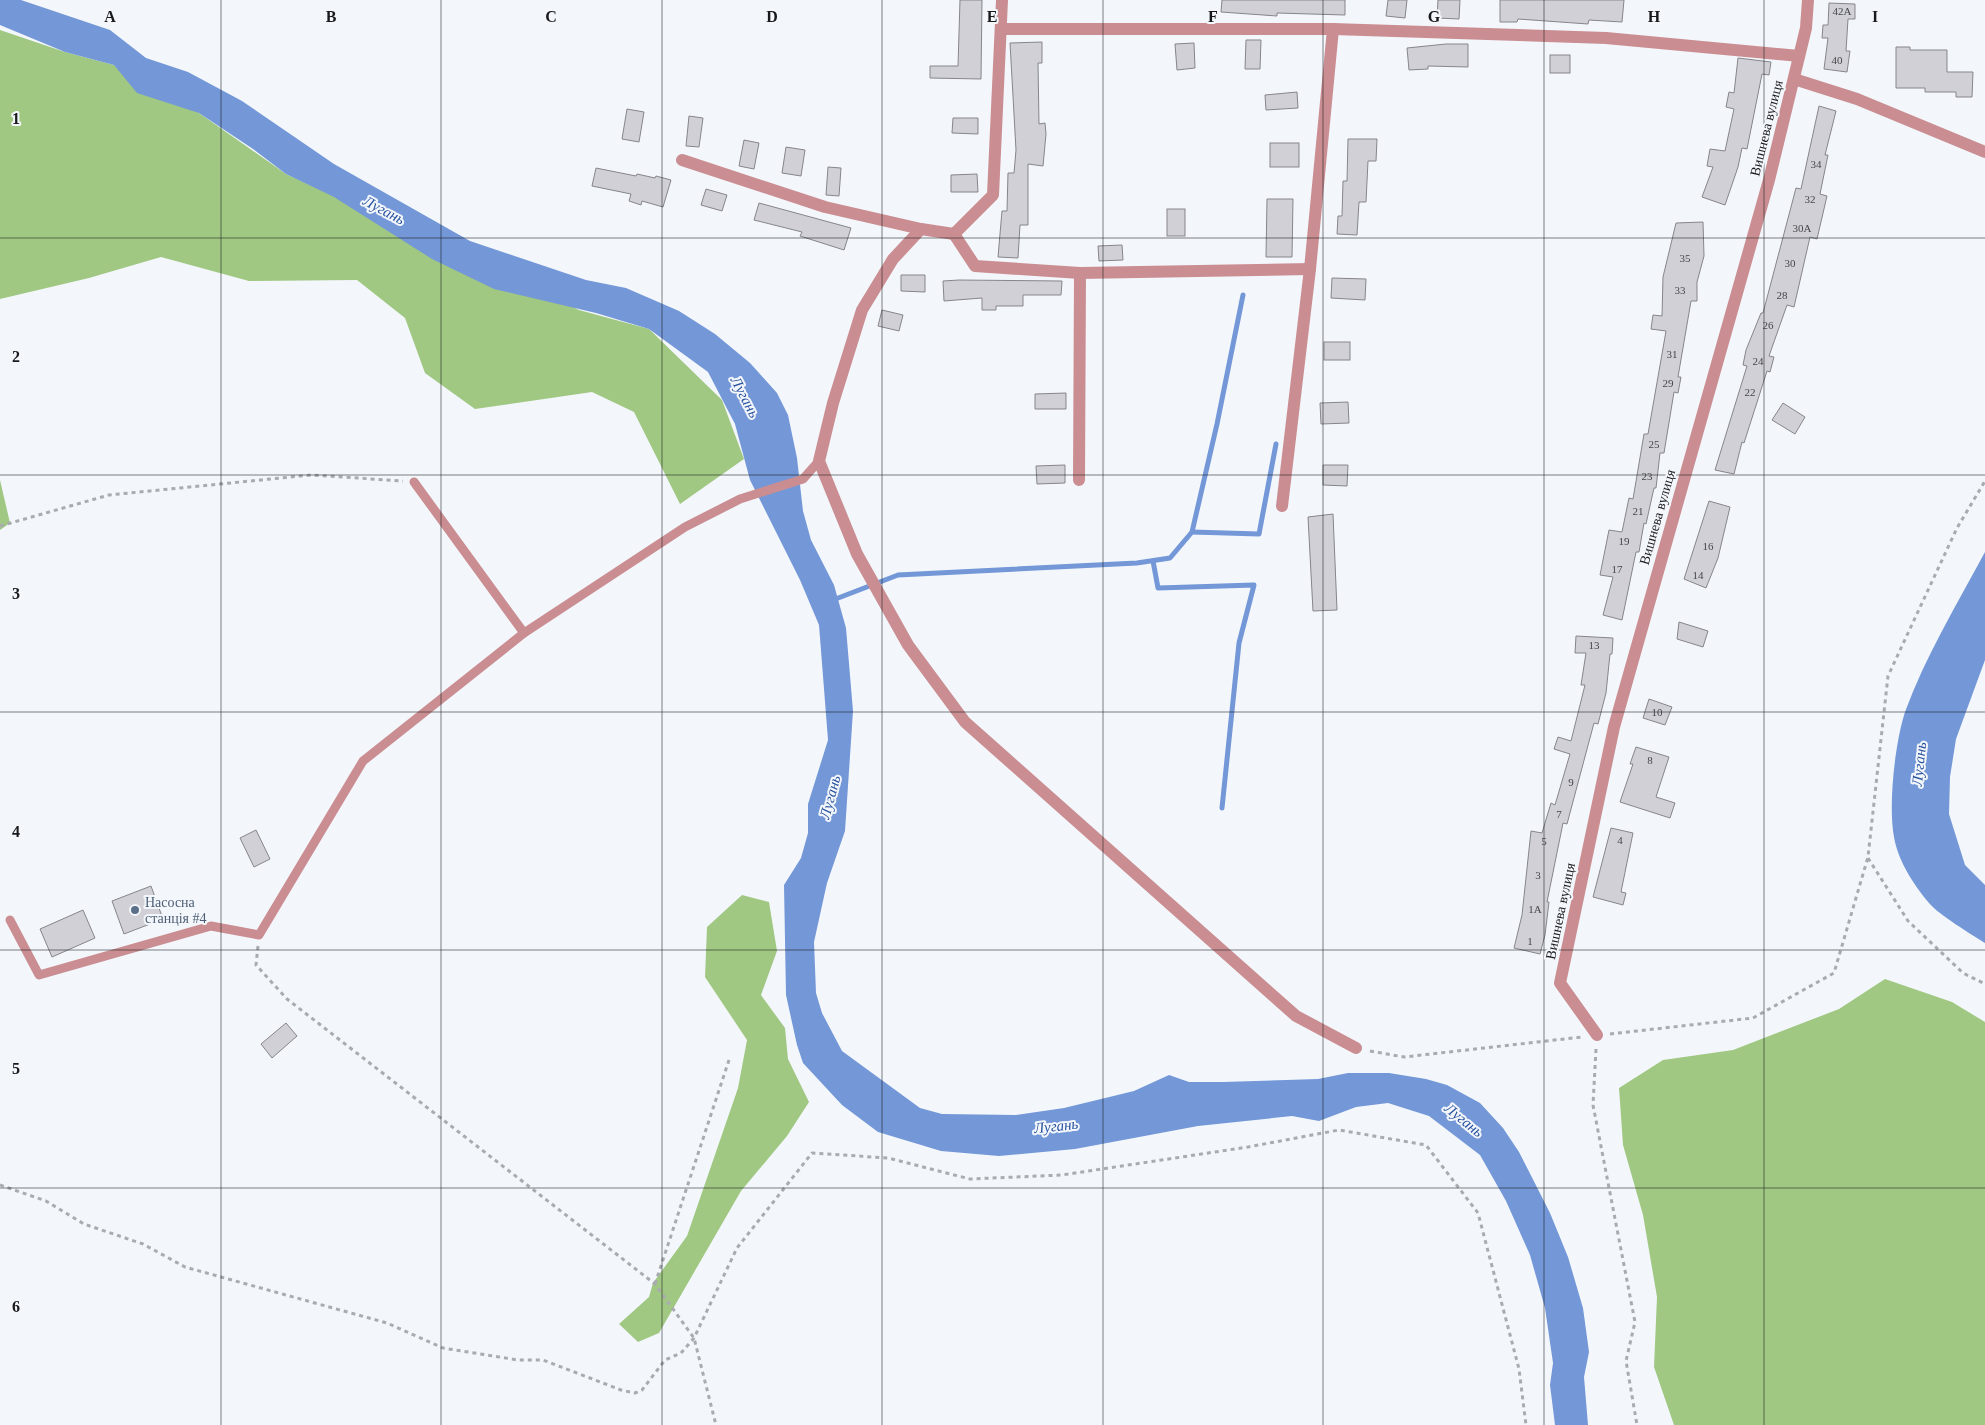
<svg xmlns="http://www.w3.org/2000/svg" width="1985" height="1425" font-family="Georgia,serif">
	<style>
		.forest { fill: #a0c883 }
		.water { fill: #7397d7 }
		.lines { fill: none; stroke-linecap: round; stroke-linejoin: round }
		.stream { stroke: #7397d7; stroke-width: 5 }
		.building { fill: #d0d0d6; stroke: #85858a }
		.path { stroke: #a8abaf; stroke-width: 3; stroke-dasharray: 4 4; stroke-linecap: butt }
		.service { stroke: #ca8e92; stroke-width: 9 }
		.minor { stroke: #ca8e92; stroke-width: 12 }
		.grid { fill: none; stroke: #18191b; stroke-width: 1; stroke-opacity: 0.55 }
		.service-dot { fill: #5c6f8a; stroke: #f3f7fc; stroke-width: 2 }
		.labels { text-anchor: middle; stroke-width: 4; stroke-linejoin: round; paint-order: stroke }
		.number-label { font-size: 11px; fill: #46474a }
		.street-label { font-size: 14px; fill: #18191b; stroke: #f3f7fc }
		.service-label { font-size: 14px; fill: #4e5e75; stroke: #f3f7fc; text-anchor: start }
		.water-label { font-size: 15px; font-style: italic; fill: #27519e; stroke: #f3f7fc }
		.grid-label { font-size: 16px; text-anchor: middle; font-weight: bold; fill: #18191b; stroke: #f3f7fc; stroke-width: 4; stroke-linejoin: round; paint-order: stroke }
	</style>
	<rect width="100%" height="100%" fill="#f3f7fc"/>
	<!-- forest -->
	<g class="forest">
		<polygon points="0,30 65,52 114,65 199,113 286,174 579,310 649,329 722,400 744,459 680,504 634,412 592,392 475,409 425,373 405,318 357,280 249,281 161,257 89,278 0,299"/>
		<polygon points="0,480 10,523 0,530"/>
		<polygon points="742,895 769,902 777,951 761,995 785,1028 788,1059 809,1102 787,1136 741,1191 659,1333 638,1342 619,1324 649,1297 653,1283 687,1236 738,1088 747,1040 705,977 707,927"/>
		<polygon points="1885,979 1952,1002 1985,1022 1985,1425 1674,1425 1654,1367 1657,1297 1643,1215 1623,1145 1619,1088 1663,1060 1733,1050 1839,1009"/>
	</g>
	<!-- water -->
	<g class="water">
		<polygon points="0,0 21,0 110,30 146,58 188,72 242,101 334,164 470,241 586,280 626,288 679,311 715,334 750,363 777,393 788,415 797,458 803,511 811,540 834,585 846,628 853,711 845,831 827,883 814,942 816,993 822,1013 842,1051 920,1108 942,1114 1016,1115 1064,1108 1134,1091 1169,1075 1189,1082 1223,1082 1318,1079 1348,1073 1389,1073 1426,1079 1447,1085 1480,1103 1503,1128 1519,1152 1550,1213 1568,1257 1583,1308 1589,1352 1584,1377 1588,1425 1555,1425 1550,1385 1553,1363 1545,1308 1530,1255 1506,1201 1480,1155 1429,1116 1388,1103 1356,1107 1319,1121 1292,1116 1198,1126 1075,1149 999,1156 941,1151 878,1132 842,1105 803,1063 797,1045 786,995 784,885 801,858 808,833 808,804 828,740 819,625 800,580 750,480 735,424 708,372 649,329 596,313 494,289 432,259 334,197 286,174 253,149 199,113 137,93 114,65 65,52 0,25"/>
		<path d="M1985,552V660L1956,739L1950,777L1949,814L1965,865L1985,885V943C1971,934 1939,915 1929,903C1914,885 1898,861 1894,837C1888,805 1895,743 1905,712C1925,657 1957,604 1985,552Z"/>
	</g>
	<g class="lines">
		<!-- stream -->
		<g class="stream">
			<polyline points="1192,532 1259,534 1276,444"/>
			<polyline points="1153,561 1158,588 1254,585 1239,643 1222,808"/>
			<polyline points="833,600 898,575 1137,563 1170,558 1192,532 1217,424 1243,295"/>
		</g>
	</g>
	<!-- building -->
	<g class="building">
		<polygon points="960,0 982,0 981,79 930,78 930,66 958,66"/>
		<polygon points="1222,0 1345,0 1345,15 1277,13 1277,16 1221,12"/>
		<polygon points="1388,0 1407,0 1405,18 1386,16"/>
		<polygon points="1438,0 1460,0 1459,19 1437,18"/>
		<polygon points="1500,0 1624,0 1622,22 1589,20 1588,24 1518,19 1517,22 1500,22"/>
		<polygon points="1829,3 1855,4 1855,19 1848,19 1846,51 1850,51 1847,72 1824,69 1828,38 1822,38 1823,25 1828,25"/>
		<polygon points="1246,40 1261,40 1260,69 1245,69"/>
		<polygon points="1042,42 1042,63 1038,63 1039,124 1045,123 1046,134 1043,166 1028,164 1028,225 1020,225 1018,258 998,257 1002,211 1007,211 1008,173 1014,173 1016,150 1010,43"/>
		<polygon points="1194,43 1195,68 1177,70 1175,44"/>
		<polygon points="1446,44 1468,44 1468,67 1428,66 1428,69 1409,70 1407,48"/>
		<polygon points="1896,47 1910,47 1910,50 1947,50 1947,72 1973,72 1972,97 1956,97 1956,92 1925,92 1925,88 1896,88"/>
		<rect x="1550" y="55" width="20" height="18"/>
		<polygon points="1738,58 1771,62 1769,75 1762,74 1747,149 1742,148 1738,167 1725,205 1702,197 1713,167 1707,166 1710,149 1725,151 1734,109 1726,107 1729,92 1734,93"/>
		<polygon points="1297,92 1298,108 1266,110 1265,95"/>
		<polygon points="1819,106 1836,111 1825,155 1828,155 1820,194 1827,196 1817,239 1810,237 1794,307 1787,305 1769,356 1774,357 1770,372 1767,371 1744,443 1742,442 1734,474 1715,470 1747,366 1743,365 1746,350 1761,313 1763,313 1796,188 1801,189"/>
		<polygon points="627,109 644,112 639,142 622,139"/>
		<polygon points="689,116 703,118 699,147 686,146"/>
		<polygon points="953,118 978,118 978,134 952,133"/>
		<polygon points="1348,139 1377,139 1376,161 1368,161 1366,202 1359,202 1357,235 1337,234 1338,216 1342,216 1343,181 1347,181"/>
		<polygon points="744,140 759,143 754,169 739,166"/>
		<rect x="1270" y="143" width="29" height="24"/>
		<polygon points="786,147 805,150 801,176 782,173"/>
		<polygon points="828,167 841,168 839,196 826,195"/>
		<polygon points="596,168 636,176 637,174 655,178 656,176 671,180 663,207 642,201 641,205 629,201 631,194 592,186"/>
		<polygon points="977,174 978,192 951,192 951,175"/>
		<polygon points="706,189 727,195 722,211 701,205"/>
		<polygon points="1267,199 1293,199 1292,257 1266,257"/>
		<polygon points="759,203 851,228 844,250 800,236 802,232 754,220"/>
		<rect x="1167" y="209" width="18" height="27"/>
		<polygon points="1703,222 1704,256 1697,282 1697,301 1691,301 1678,377 1681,377 1678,393 1674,392 1664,453 1660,453 1656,488 1654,488 1646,524 1644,523 1639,552 1636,552 1622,620 1603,615 1613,577 1600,575 1609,530 1622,532 1629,498 1633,499 1644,434 1648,434 1666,331 1651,329 1653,315 1662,316 1663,277 1676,223"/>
		<polygon points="1122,245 1123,260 1099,261 1098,246"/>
		<polygon points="901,275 925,275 925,292 901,291"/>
		<polygon points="1332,278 1366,279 1365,300 1331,298"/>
		<polygon points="959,280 1062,281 1061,295 1023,295 1023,306 996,306 996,310 982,310 982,298 944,301 943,281"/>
		<polygon points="882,310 903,315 899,331 878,326"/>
		<rect x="1324" y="342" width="26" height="18"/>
		<polygon points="1066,393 1066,409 1035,409 1035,394"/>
		<polygon points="1348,402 1349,423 1321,424 1320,403"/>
		<polygon points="1783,403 1805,417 1795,434 1772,420"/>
		<polygon points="1065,465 1065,483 1037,484 1036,466"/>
		<polygon points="1323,465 1348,465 1347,486 1323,485"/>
		<polygon points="1709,501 1730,507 1718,558 1706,588 1684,579"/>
		<polygon points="1333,514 1337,610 1313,611 1308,517"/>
		<polygon points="1679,622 1708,631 1703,647 1677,639"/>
		<polygon points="1576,636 1613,638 1612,654 1610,654 1606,693 1598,724 1594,723 1567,824 1563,823 1547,902 1549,902 1545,935 1540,954 1514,948 1522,915 1531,831 1542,833 1551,803 1555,805 1570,754 1554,749 1558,737 1571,741 1585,685 1581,685 1586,653 1575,653"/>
		<polygon points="1649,699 1672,707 1665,725 1643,718"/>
		<polygon points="1636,747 1669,757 1656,797 1675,803 1670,818 1620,802 1633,764 1630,764"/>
		<polygon points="1611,828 1633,833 1621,892 1626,893 1623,905 1593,897"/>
		<polygon points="256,830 270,859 254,867 240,838"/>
		<polygon points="151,886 163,919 124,934 112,901"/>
		<polygon points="83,910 95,938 52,957 40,929"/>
		<polygon points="286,1023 297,1036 272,1058 261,1044"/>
	</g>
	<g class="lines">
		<!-- path -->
		<g class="path">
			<polyline points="0,526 109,495 311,475 403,481"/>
			<polyline points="1868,858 1908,921 1963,973 1985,984"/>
			<polyline points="258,946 256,965 287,999 655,1284 694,1338 716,1425"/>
			<polyline points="1610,1034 1753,1018 1834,973 1868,857 1888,676 1957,528 1985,481"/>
			<polyline points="1596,1049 1593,1105 1635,1322 1626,1361 1637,1425"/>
			<polyline points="1370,1051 1404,1057 1582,1037"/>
			<polyline points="0,1185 46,1201 84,1224 143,1244 185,1267 387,1323 443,1348 518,1360 543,1360 621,1390 635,1393 642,1390 665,1360 681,1353 694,1338 737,1248 812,1153 888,1158 970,1179 1062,1175 1248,1147 1339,1130 1426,1145 1478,1213 1519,1369 1526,1425"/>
			<polyline points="655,1284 730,1057"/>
		</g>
		<!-- service -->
		<g class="service">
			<polyline points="414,482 524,633 685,527 740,499 803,479 819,461"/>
			<polyline points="10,920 39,975 211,926 259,935 363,761 524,633"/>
		</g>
		<!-- minor -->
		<g class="minor">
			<polyline points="1002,0 993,195 954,234 921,229 893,259 862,310 833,403 819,461 857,554 908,645 965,722 1296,1016 1356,1048"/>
			<polyline points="1001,29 1333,29 1606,38 1799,56"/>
			<polyline points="1794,79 1857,99 1985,152"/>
			<polyline points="682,160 825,207 921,229"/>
			<polyline points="954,234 975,266 1080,273 1310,269"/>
			<polyline points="1079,480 1080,273"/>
			<polyline points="1282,506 1310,269 1333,29"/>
			<polyline points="1597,1035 1560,983 1614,727 1769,180 1806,28 1808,0"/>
		</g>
	</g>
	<!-- grid -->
	<path class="grid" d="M221,0V1425M441,0V1425M662,0V1425M882,0V1425M1103,0V1425M1323,0V1425M1544,0V1425M1764,0V1425M0,238H1985M0,475H1985M0,712H1985M0,950H1985M0,1188H1985"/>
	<!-- markers -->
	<circle class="service-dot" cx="135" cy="910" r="5"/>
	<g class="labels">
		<!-- number labels -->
		<g class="number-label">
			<text x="1842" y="15">42А</text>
			<text x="1837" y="64">40</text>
			<text x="1816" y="168">34</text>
			<text x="1810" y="203">32</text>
			<text x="1802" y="232">30А</text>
			<text x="1685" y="262">35</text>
			<text x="1790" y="267">30</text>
			<text x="1680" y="294">33</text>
			<text x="1782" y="299">28</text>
			<text x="1768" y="329">26</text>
			<text x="1672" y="358">31</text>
			<text x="1758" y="365">24</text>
			<text x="1668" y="387">29</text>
			<text x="1750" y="396">22</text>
			<text x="1654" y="448">25</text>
			<text x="1647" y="480">23</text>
			<text x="1638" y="515">21</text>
			<text x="1624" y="545">19</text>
			<text x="1708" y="550">16</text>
			<text x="1617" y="573">17</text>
			<text x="1698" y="579">14</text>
			<text x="1594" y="649">13</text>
			<text x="1657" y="716">10</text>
			<text x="1650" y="764">8</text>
			<text x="1571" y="786">9</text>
			<text x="1559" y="818">7</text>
			<text x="1620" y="844">4</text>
			<text x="1544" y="845">5</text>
			<text x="1538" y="879">3</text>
			<text x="1535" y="913">1А</text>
			<text x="1530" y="945">1</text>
		</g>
		<!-- street labels -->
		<g class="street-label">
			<text transform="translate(1766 128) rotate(-76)" y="5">Вишнева вулиця</text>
			<text transform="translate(1657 517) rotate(-74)" y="5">Вишнева вулиця</text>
			<text transform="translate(1560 911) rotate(-78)" y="5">Вишнева вулиця</text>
		</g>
		<!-- service labels -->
		<g class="service-label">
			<text x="145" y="907">Насосна<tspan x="145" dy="16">станція #4</tspan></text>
		</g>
		<!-- water labels -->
		<g class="water-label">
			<text transform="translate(384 210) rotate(28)" y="5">Лугань</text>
			<text transform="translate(745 397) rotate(62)" y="5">Лугань</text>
			<text transform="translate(1919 764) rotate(-84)" y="5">Лугань</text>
			<text transform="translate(830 797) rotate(-75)" y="5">Лугань</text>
			<text transform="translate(1464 1120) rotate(39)" y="5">Лугань</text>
			<text transform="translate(1056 1126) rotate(-6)" y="5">Лугань</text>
		</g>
	</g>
	<g class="grid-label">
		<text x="110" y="22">A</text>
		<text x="331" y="22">B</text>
		<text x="551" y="22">C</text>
		<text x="772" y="22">D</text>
		<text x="992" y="22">E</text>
		<text x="1213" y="22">F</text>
		<text x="1434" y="22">G</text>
		<text x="1654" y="22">H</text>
		<text x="1875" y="22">I</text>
		<text x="16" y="124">1</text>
		<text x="16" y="362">2</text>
		<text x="16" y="599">3</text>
		<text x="16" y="837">4</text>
		<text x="16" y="1074">5</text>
		<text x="16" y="1312">6</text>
	</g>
</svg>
